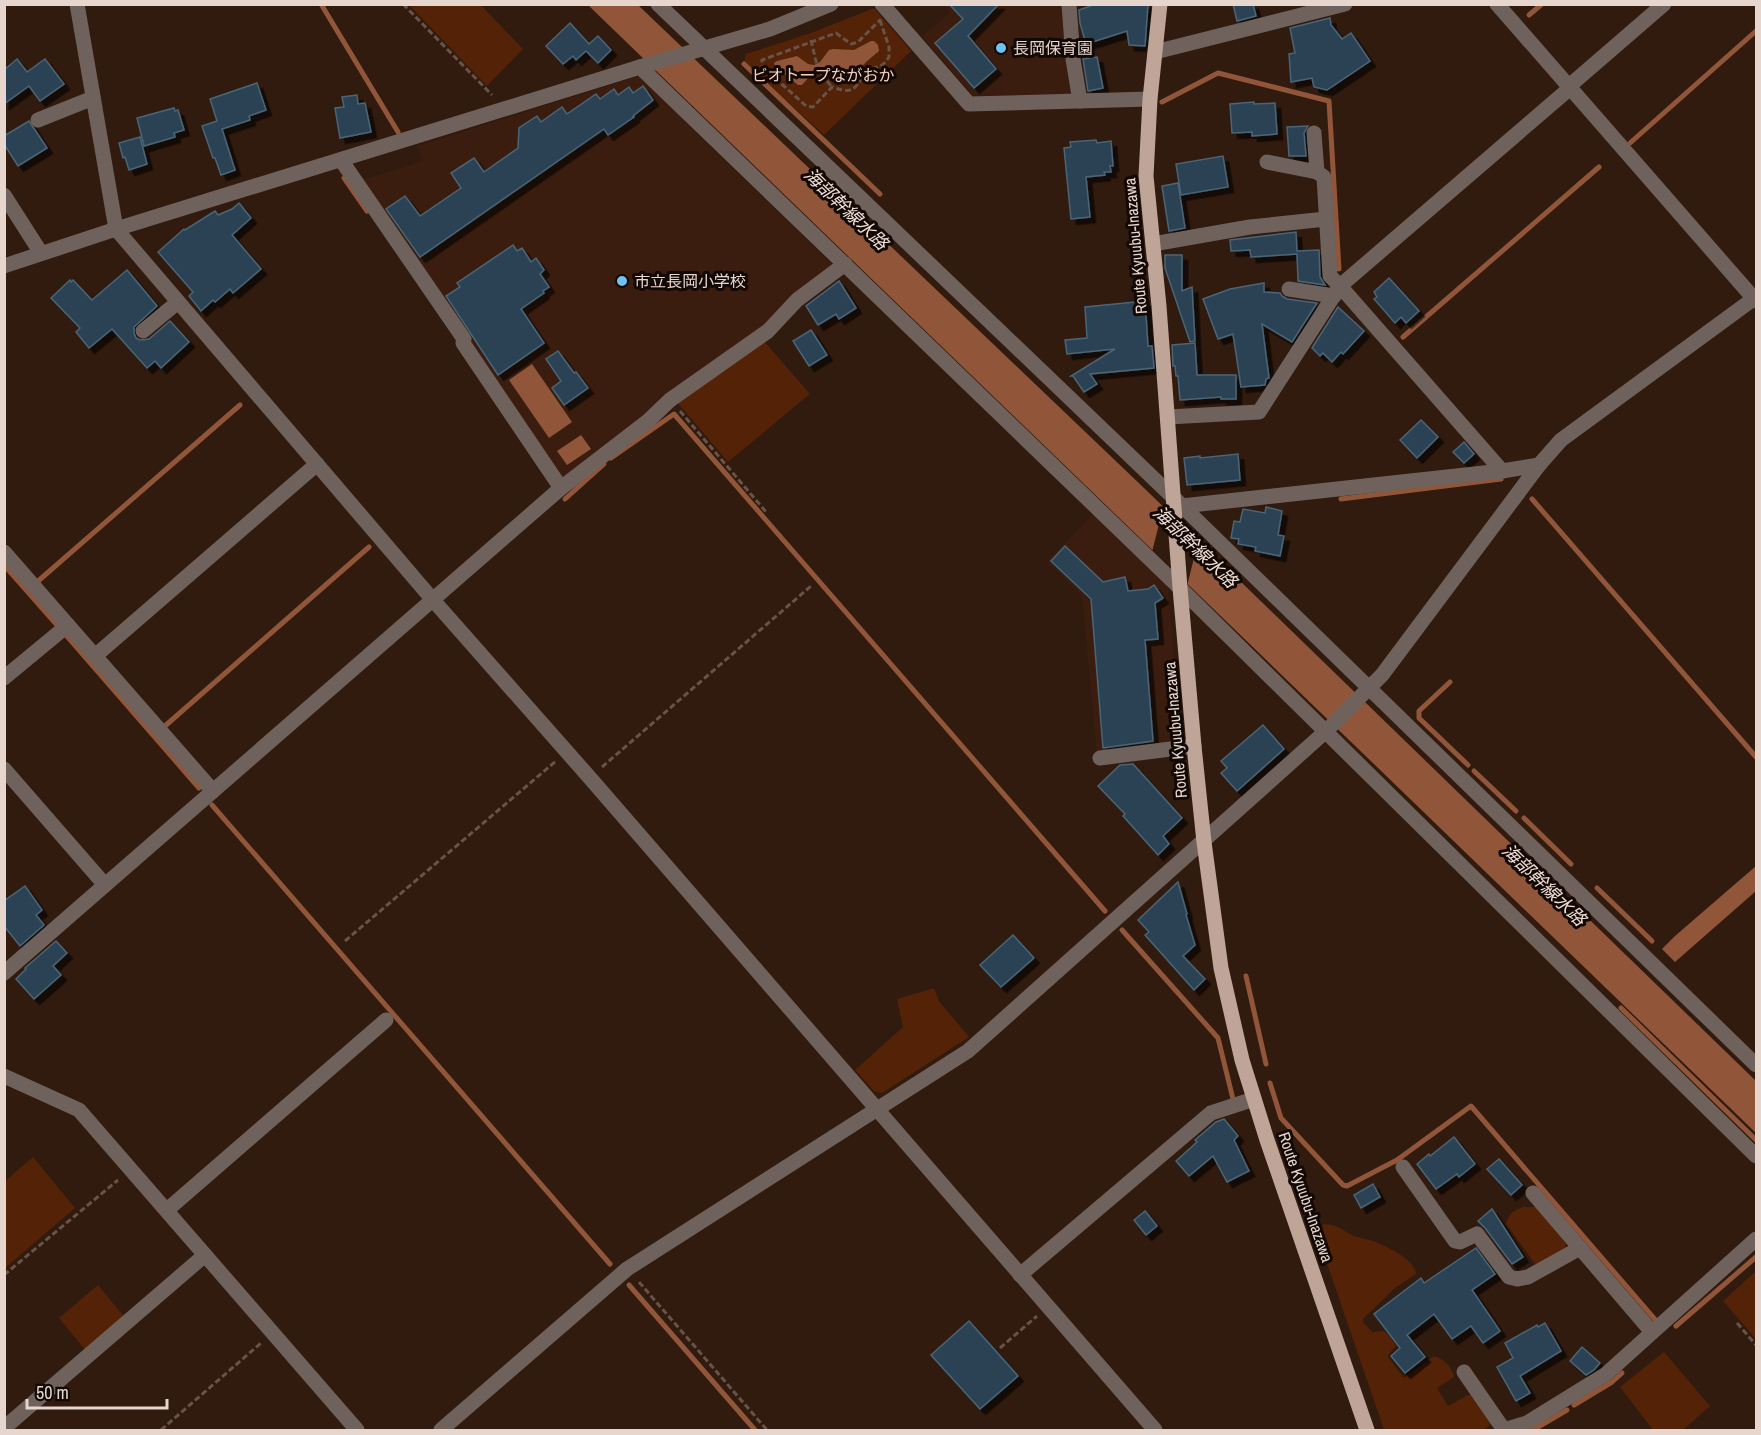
<svg xmlns="http://www.w3.org/2000/svg" width="1761" height="1435" font-family="'Archivo Narrow','Noto Sans JP',sans-serif">
	<style>
		.built { fill: #3b1d0f }
		.green { fill: #542207 }
		.water { fill: #91563a }
		.pier { fill: #311a0e }
		.lines { fill: none; stroke-linecap: round; stroke-linejoin: round }
		.stream { stroke: #91563a; stroke-width: 5 }
		.building { fill: #294353; stroke: #4a6577; stroke-width: 1.5; filter: url(#shadow) }
		.path { stroke: #685348; stroke-width: 3; stroke-dasharray: 6 3; stroke-linecap: butt }
		.minor { stroke: #6f625c; stroke-width: 15 }
		.major { stroke: #bfa498; stroke-width: 15 }
		.poi-dot { fill: #6fc2f4; stroke: #120804; stroke-width: 2 }
		.labels { text-anchor: middle; stroke-width: 6; stroke-linejoin: round; paint-order: stroke }
		.poi-label { font-size: 16px; fill: #e7d6ce; stroke: #120804; text-anchor: start }
		.park-label { font-size: 16px; fill: #f5d0bf; stroke: #120804 }
		.street-label { font-size: 16px; fill: #e7d6ce; stroke: #120804 }
		.water-label { font-size: 18px; font-style: italic; fill: #f1dfd6; stroke: #120804 }
	</style>
	<defs>
		<filter id="shadow"><feDropShadow dx="5.5" dy="5.5" stdDeviation="0" flood-color="#0009"/></filter>
	</defs>
	<rect width="100%" height="100%" fill="#311a0e"/>
	<!-- built -->
	<g class="built">
		<polygon points="944,5 1065,5 1075,94 973,96 922,36 950,13"/>
		<polygon points="639,76 686,118 684,121 834,266 766,328 563,478 359,181 423,161 418,146"/>
		<polygon points="1093,514 1168,587 1181,744 1097,755 1082,596 1047,561"/>
	</g>
	<!-- green -->
	<g class="green">
		<polygon points="409,5 481,5 523,49 487,86"/>
		<polygon points="874,8 911,51 824,135 744,62 746,54 811,33"/>
		<polygon points="763,340 810,394 728,462 677,402"/>
		<polygon points="934,988 939,1001 969,1037 882,1093 874,1091 855,1070 903,1027 897,999"/>
		<polygon points="33,1157 75,1208 5,1268 5,1181"/>
		<path d="M1523,1207H1536L1566,1243L1565,1251L1538,1268L1506,1224C1509,1213 1513,1211 1523,1207Z"/>
		<path d="M1324,1224C1340,1225 1341,1230 1354,1236C1360,1238 1367,1239 1373,1241C1386,1246 1415,1259 1416,1274L1395,1288L1363,1319V1322L1372,1332L1384,1331L1391,1338L1396,1346L1388,1355V1357L1404,1378L1434,1356C1445,1360 1451,1365 1454,1377L1437,1388L1448,1406L1468,1395L1472,1394L1491,1424L1484,1430H1384L1316,1231Z"/>
		<polygon points="1756,1271 1756,1339 1723,1301"/>
		<polygon points="98,1285 126,1319 87,1352 59,1318"/>
		<polygon points="1664,1352 1710,1406 1683,1430 1653,1430 1620,1387"/>
	</g>
	<!-- water -->
	<g class="water">
		<polygon points="588,5 638,5 1144,488 1756,1081 1756,1133"/>
		<path d="M871,41H874L878,45L879,51L866,62L853,76L846,79H839L822,67C811,71 810,77 802,85H798L775,66L774,63L777,61L797,56L808,64L814,65L820,62L829,50L833,49L854,50Z"/>
		<polygon points="532,364 572,422 549,438 509,380"/>
		<polygon points="581,435 591,449 567,465 557,451"/>
		<polygon points="1756,866 1756,891 1675,962 1662,949 1675,936"/>
	</g>
	<!-- pier -->
	<polygon class="pier" points="1164,504 1199,538 1187,586 1152,552"/>
	<g class="lines">
		<!-- stream -->
		<g class="stream">
			<polyline points="321,4 398,132"/>
			<polyline points="1529,15 1542,4"/>
			<polyline points="744,64 880,194"/>
			<polyline points="1162,102 1218,73 1329,101 1339,269"/>
			<polyline points="1630,143 1756,31"/>
			<polyline points="344,178 367,211"/>
			<polyline points="1403,337 1599,167"/>
			<polyline points="611,458 674,414 1105,911"/>
			<polyline points="565,499 604,464"/>
			<polyline points="1341,499 1501,479"/>
			<polyline points="1532,499 1756,757"/>
			<polyline points="4,565 57,625"/>
			<polyline points="37,582 240,405"/>
			<polyline points="66,635 199,788"/>
			<polyline points="1450,682 1419,711 1419,718 1468,765"/>
			<polyline points="165,726 369,547"/>
			<polyline points="1474,771 1516,811"/>
			<polyline points="212,805 610,1264"/>
			<polyline points="1524,818 1571,864"/>
			<polyline points="1597,888 1652,941"/>
			<polyline points="1122,930 1218,1038 1233,1099"/>
			<polyline points="1246,976 1266,1064"/>
			<polyline points="1621,1008 1756,1140"/>
			<polyline points="1270,1083 1281,1118 1343,1185 1347,1186 1397,1160 1471,1106 1658,1323"/>
			<polyline points="629,1285 755,1430"/>
			<polyline points="1676,1326 1756,1257"/>
			<polyline points="1574,1405 1612,1382 1622,1373"/>
			<polyline points="1533,1430 1567,1410"/>
		</g>
	</g>
	<!-- building -->
	<g class="building">
		<polygon points="949,4 999,4 968,36 996,69 974,88 935,43 963,19"/>
		<polygon points="1096,4 1148,4 1145,46 1129,45 1127,31 1086,44 1080,23 1079,10"/>
		<polygon points="1233,4 1253,4 1256,16 1237,21"/>
		<polygon points="1330,18 1331,25 1342,39 1351,33 1370,61 1327,90 1314,87 1312,78 1291,82 1289,54 1295,53 1290,28"/>
		<polygon points="570,23 589,44 598,36 611,50 598,63 586,51 576,60 573,56 563,64 546,46"/>
		<polygon points="1097,57 1103,88 1088,91 1083,59"/>
		<polygon points="17,59 27,72 45,59 64,84 40,101 29,86 4,104 4,70"/>
		<polygon points="257,83 266,110 249,116 250,120 222,129 235,170 221,175 215,158 213,158 202,126 217,121 210,99"/>
		<polygon points="643,86 653,100 633,116 634,117 608,135 604,129 420,257 386,209 405,196 420,216 461,188 451,173 474,158 484,172 518,148 519,128 537,116 541,122 562,107 567,114 596,94 600,99 614,89 618,95 629,87 633,93"/>
		<polygon points="357,95 358,104 365,103 371,132 340,138 335,108 344,107 342,97"/>
		<polygon points="1254,102 1254,104 1275,103 1277,134 1252,136 1252,132 1232,133 1230,104"/>
		<polygon points="174,108 175,111 178,110 184,130 174,133 175,137 144,146 137,118"/>
		<polygon points="29,121 47,148 18,166 4,144 4,136"/>
		<polygon points="1308,126 1304,133 1306,156 1289,156 1287,127"/>
		<polygon points="140,137 147,164 129,170 125,157 123,158 119,143"/>
		<polygon points="1096,140 1097,143 1111,141 1113,166 1110,166 1111,172 1104,172 1105,175 1086,177 1090,217 1071,219 1064,148 1071,147 1070,142"/>
		<polygon points="1223,156 1228,187 1181,195 1176,164"/>
		<polygon points="1178,183 1185,228 1169,231 1162,186"/>
		<polygon points="239,203 251,218 232,235 261,269 233,293 230,289 215,302 213,300 201,311 189,296 193,292 158,252 184,229 185,230 215,211 218,215 232,209"/>
		<polygon points="1296,232 1297,251 1319,250 1320,277 1325,285 1298,281 1297,254 1251,257 1250,250 1231,251 1230,240"/>
		<polygon points="513,245 517,251 522,248 531,262 536,258 544,270 540,274 549,287 543,291 544,293 521,309 544,343 498,375 446,296 460,287 457,283"/>
		<polygon points="1165,255 1182,255 1182,291 1192,287 1195,341 1190,342 1165,268"/>
		<polygon points="127,270 157,306 134,327 134,333 136,338 140,340 149,339 170,321 189,342 161,368 155,361 147,368 112,329 89,348 76,332 80,328 51,298 70,280 71,282 73,280 92,300"/>
		<polygon points="1389,278 1419,311 1406,323 1401,317 1395,323 1374,299 1377,297 1374,292"/>
		<polygon points="839,281 856,308 839,319 836,314 818,325 806,306"/>
		<polygon points="1264,283 1264,292 1280,293 1282,296 1287,299 1317,303 1292,342 1262,324 1269,378 1266,379 1265,385 1241,387 1233,334 1218,339 1203,299 1230,289"/>
		<polygon points="1145,301 1148,346 1152,346 1154,368 1090,374 1097,384 1084,392 1073,376 1071,376 1115,349 1067,354 1065,340 1087,338 1085,307"/>
		<polygon points="1338,307 1364,331 1343,354 1341,352 1332,362 1323,353 1320,356 1312,348"/>
		<polygon points="811,330 827,355 809,366 793,341"/>
		<polygon points="1195,343 1197,375 1236,375 1236,399 1221,399 1221,397 1180,400 1178,376 1176,376 1175,366 1173,366 1172,345"/>
		<polygon points="558,351 574,373 576,372 588,388 564,405 552,388 561,381 546,359"/>
		<polygon points="1421,420 1438,437 1417,458 1400,440"/>
		<polygon points="1464,442 1474,454 1464,463 1453,452"/>
		<polygon points="1238,454 1240,480 1187,485 1184,458 1200,456 1200,458"/>
		<polygon points="1266,507 1282,511 1278,535 1284,536 1280,556 1255,551 1256,547 1238,544 1239,539 1231,538 1234,521 1240,522 1243,509 1265,513"/>
		<polygon points="1065,546 1103,582 1125,577 1128,591 1148,589 1154,585 1163,598 1155,603 1158,639 1145,640 1153,741 1103,748 1091,599 1051,561"/>
		<polygon points="1263,725 1284,749 1237,791 1221,773 1227,768 1221,761"/>
		<polygon points="1133,764 1182,818 1163,836 1169,844 1158,855 1123,816 1125,814 1098,786 1120,765"/>
		<polygon points="1178,882 1187,914 1186,915 1195,945 1183,956 1205,979 1194,990 1145,935 1149,932 1138,920"/>
		<polygon points="25,886 42,910 36,915 44,925 20,946 4,926 4,901"/>
		<polygon points="1013,935 1034,958 1001,987 980,965"/>
		<polygon points="56,941 67,953 53,966 61,975 34,999 16,979 26,969 25,968"/>
		<polygon points="1224,1119 1238,1136 1234,1140 1249,1171 1227,1182 1213,1156 1189,1176 1176,1161 1197,1142 1195,1140 1216,1122"/>
		<polygon points="1454,1137 1475,1164 1459,1177 1457,1174 1436,1189 1417,1164 1429,1154 1430,1156"/>
		<polygon points="1499,1159 1522,1185 1511,1195 1487,1169"/>
		<polygon points="1373,1184 1380,1197 1361,1208 1354,1195"/>
		<polygon points="1492,1209 1523,1257 1512,1264 1485,1228 1478,1221"/>
		<polygon points="1145,1211 1157,1226 1146,1235 1134,1220"/>
		<polygon points="1476,1248 1495,1274 1472,1290 1500,1331 1483,1343 1471,1326 1452,1339 1434,1314 1407,1335 1425,1357 1405,1373 1391,1356 1400,1348 1374,1314 1421,1278 1424,1283"/>
		<polygon points="969,1321 1018,1376 980,1409 931,1355"/>
		<polygon points="1545,1323 1561,1351 1520,1376 1530,1393 1516,1401 1497,1367 1513,1358 1505,1343 1537,1325 1538,1327"/>
		<polygon points="1582,1347 1600,1363 1594,1370 1586,1375 1570,1361"/>
	</g>
	<g class="lines">
		<!-- path -->
		<g class="path">
			<polyline points="403,4 492,95"/>
			<path d="M880,20L889,47V57C887,60 885,63 882,65C878,68 873,67 869,71C854,83 859,97 832,87L813,107L806,106L762,66V60L836,33L851,44L858,42Z"/>
			<polyline points="811,40 818,70 832,87"/>
			<polyline points="680,411 767,513"/>
			<polyline points="602,767 811,586"/>
			<polyline points="345,941 556,761"/>
			<polyline points="4,1275 118,1180"/>
			<polyline points="639,1282 767,1430"/>
			<polyline points="1737,1323 1756,1345"/>
			<polyline points="1000,1348 1037,1316"/>
			<polyline points="161,1430 261,1343"/>
		</g>
		<!-- minor -->
		<g class="minor">
			<polyline points="77,4 116,229 433,600 590,778 1155,1430"/>
			<polyline points="658,4 1174,498 1756,1065"/>
			<polyline points="882,4 969,104 1150,99"/>
			<polyline points="1069,4 1073,59 1080,101"/>
			<polyline points="1497,4 1756,301"/>
			<polyline points="1155,52 1345,4"/>
			<polyline points="640,67 1180,588 1756,1156"/>
			<polyline points="1568,87 1664,4"/>
			<polyline points="38,120 93,98"/>
			<polyline points="341,160 464,339 463,343 561,488"/>
			<polyline points="1267,162 1317,172"/>
			<polyline points="4,195 41,253"/>
			<polyline points="1153,244 1250,227 1326,219"/>
			<polyline points="4,266 116,229 640,67 770,29 831,4"/>
			<polyline points="1289,289 1334,296"/>
			<polyline points="143,331 178,302"/>
			<polyline points="1168,417 1259,412 1340,286 1330,276 1324,177 1317,172 1314,133"/>
			<polyline points="1502,471 1340,286 1569,89"/>
			<polyline points="1182,506 1502,471 1539,465"/>
			<polyline points="4,552 213,791"/>
			<polyline points="95,656 317,464"/>
			<polyline points="4,678 68,625"/>
			<polyline points="1100,758 1194,746"/>
			<polyline points="4,769 105,885"/>
			<polyline points="4,973 561,488 648,421 670,400 768,331 797,300 845,264"/>
			<polyline points="4,1076 79,1110 357,1430"/>
			<polyline points="1403,1167 1455,1241 1460,1242 1477,1234 1509,1277 1517,1279 1528,1277 1580,1248"/>
			<polyline points="1533,1193 1652,1332"/>
			<polyline points="167,1210 386,1020"/>
			<polyline points="1020,1275 1211,1113 1254,1099"/>
			<polyline points="1464,1372 1504,1430 1527,1423 1606,1374 1756,1239"/>
			<polyline points="4,1428 205,1255"/>
			<polyline points="441,1430 627,1269 968,1051 1325,732 1382,675 1539,465 1561,440 1756,297"/>
		</g>
		<!-- major -->
		<polyline class="major" points="1160,4 1150,99 1146,176 1159,306 1180,588 1194,746 1204,842 1221,968 1242,1060 1267,1140 1367,1430"/>
	</g>
	<!-- markers -->
	<g class="poi-dot">
		<circle cx="1001" cy="48" r="6"/>
		<circle cx="622" cy="281" r="6"/>
	</g>
	<g class="labels">
		<!-- poi labels -->
		<g class="poi-label">
			<text x="1013" y="54">長岡保育園</text>
			<text x="634" y="287">市立長岡小学校</text>
		</g>
		<!-- park labels -->
		<g class="park-label">
			<text x="823" y="81">ビオトープながおか</text>
		</g>
		<!-- street labels -->
		<g class="street-label">
			<text transform="translate(1135 246) rotate(-95)" y="6">Route Kyuubu-Inazawa</text>
			<text transform="translate(1175 730) rotate(-95)" y="6">Route Kyuubu-Inazawa</text>
			<text transform="translate(1306 1197) rotate(71)" y="6">Route Kyuubu-Inazawa</text>
		</g>
		<!-- water labels -->
		<g class="water-label">
			<text transform="translate(846 209) rotate(44)" y="6">海部幹線水路</text>
			<text transform="translate(1195 547) rotate(44)" y="6">海部幹線水路</text>
			<text transform="translate(1544 885) rotate(44)" y="6">海部幹線水路</text>
		</g>
	</g>
	<!-- border -->
	<rect width="1761" height="1435" fill="none" stroke="#e7d6ce" stroke-width="12"/>
	<!-- scale -->
	<path d="M27 1399v9h140v-9" fill="none" stroke="#e7d6ce" stroke-width="3"/>
	<text x="36" y="1399" font-size="18" fill="#e7d6ce" stroke="#120804" stroke-width="4.5" paint-order="stroke">50 m</text>
</svg>
